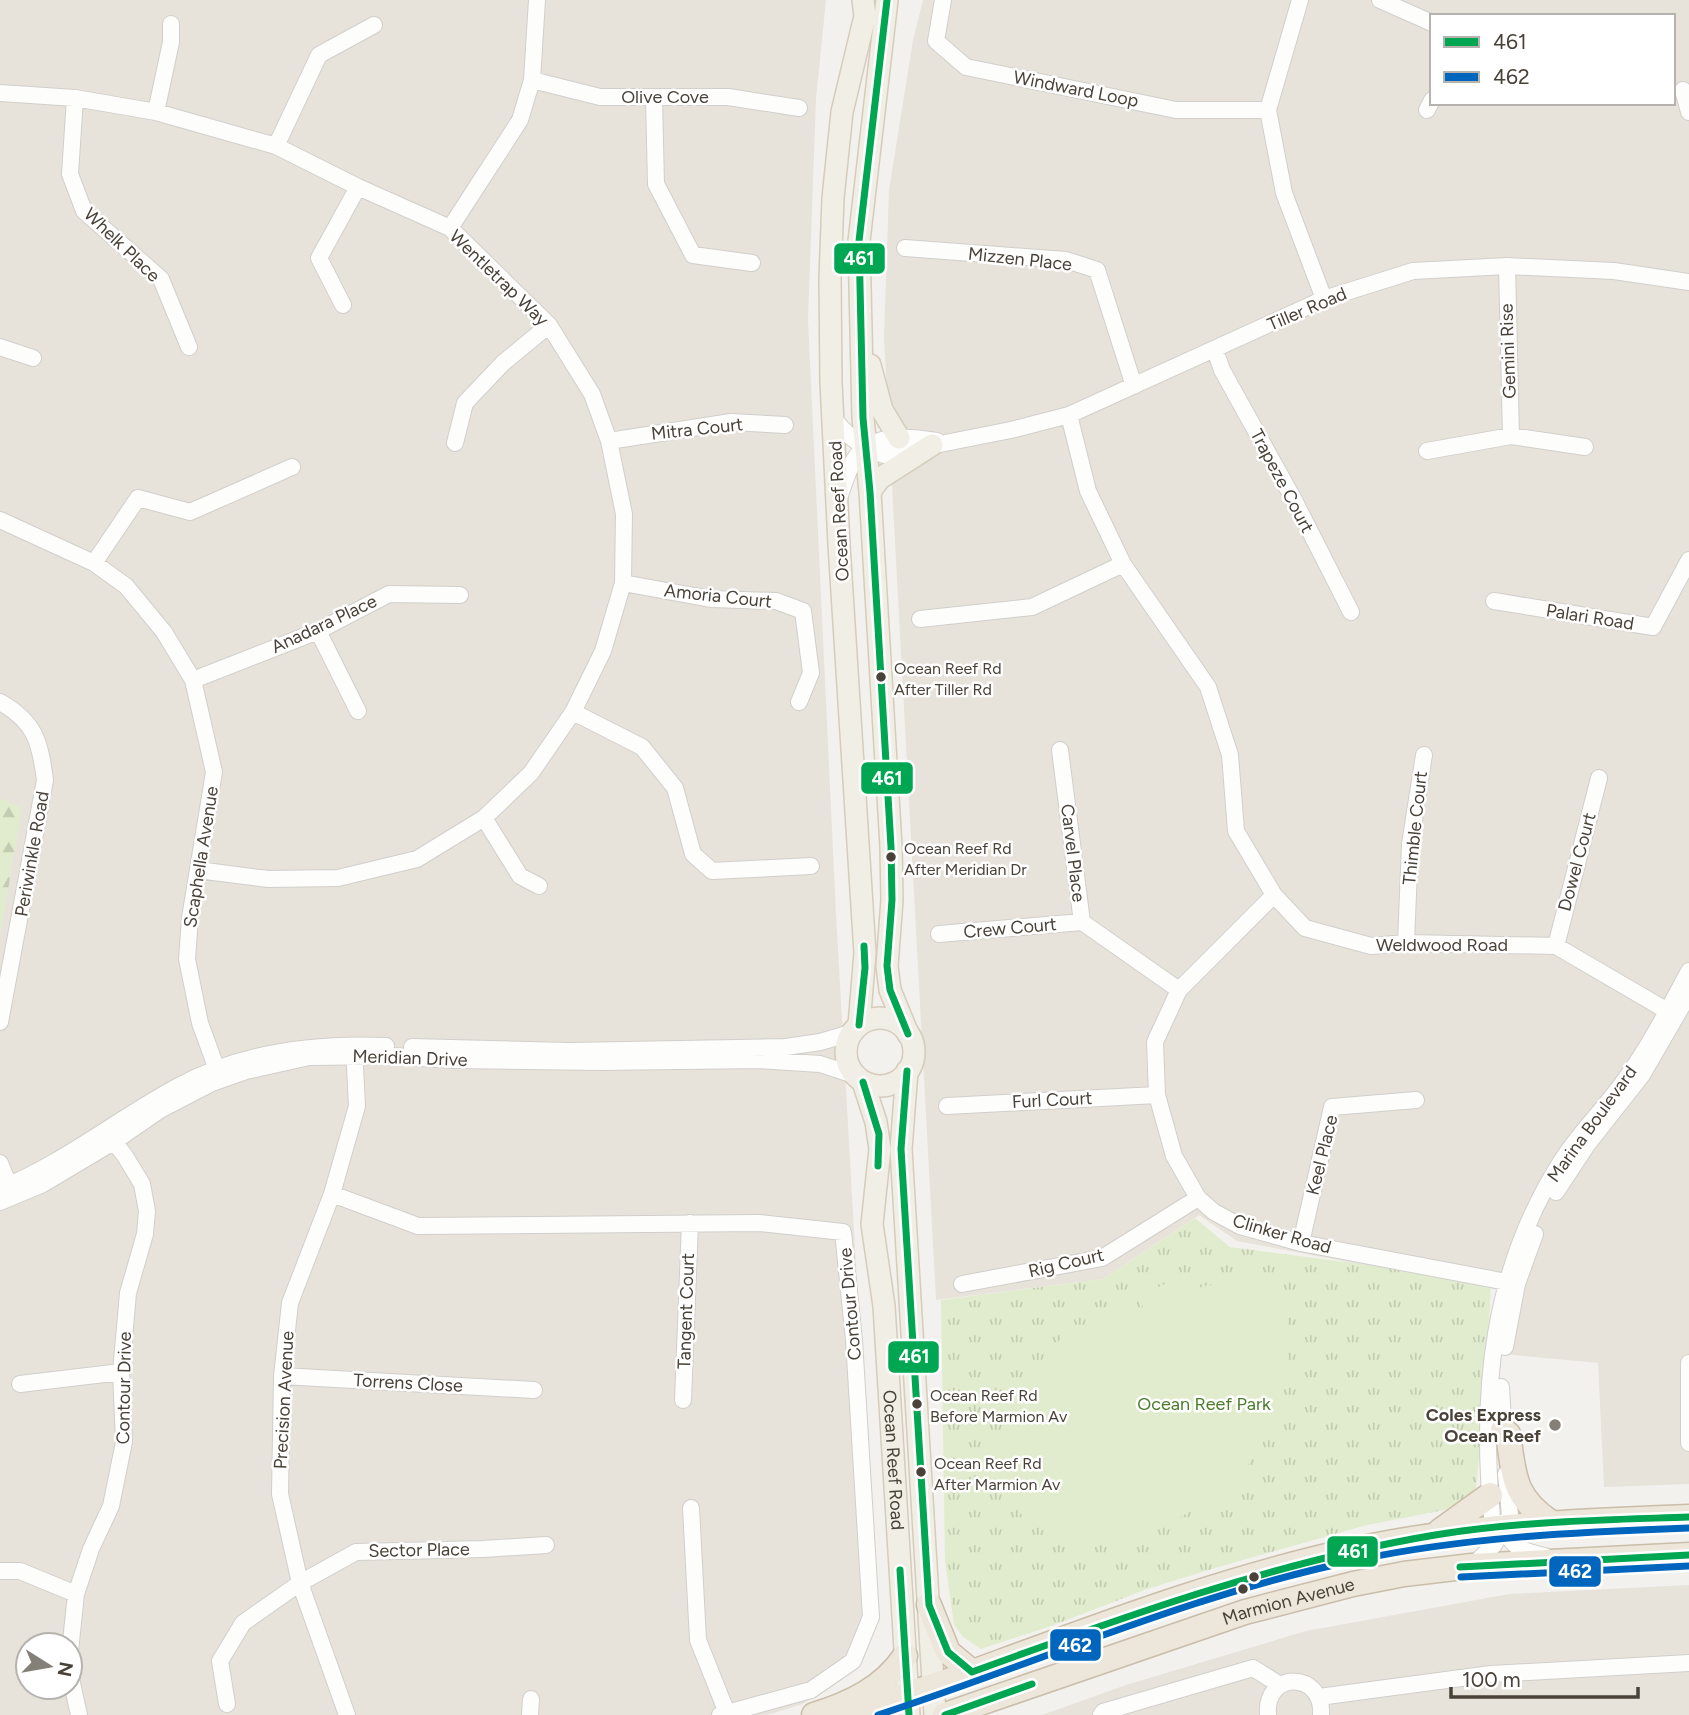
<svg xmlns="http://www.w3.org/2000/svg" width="1689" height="1715" viewBox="0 0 1689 1715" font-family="Figtree,sans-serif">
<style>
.residential{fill:#e7e3db;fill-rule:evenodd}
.forest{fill:url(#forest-firs)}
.park{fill:url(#park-tufts)}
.pitch{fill:#e1ecce}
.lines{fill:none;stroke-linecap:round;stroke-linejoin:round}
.minor-casing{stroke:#d1cfcb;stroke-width:18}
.major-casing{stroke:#d5ccbb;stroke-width:24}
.highway-casing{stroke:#cabda9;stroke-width:27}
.minor{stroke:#fdfdfc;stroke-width:16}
.major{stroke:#f1eee5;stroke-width:21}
.highway{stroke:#ece6db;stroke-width:24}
.bus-1-casing{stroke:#fff;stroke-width:12}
.bus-2-casing{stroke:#fff;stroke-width:12}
.bus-1{stroke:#00a651;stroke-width:7}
.bus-2{stroke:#0065bd;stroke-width:7}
.bus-dot{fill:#494238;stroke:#fff;stroke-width:2.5}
.poi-dot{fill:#847f77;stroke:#fff;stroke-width:2.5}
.labels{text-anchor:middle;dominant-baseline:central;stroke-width:5;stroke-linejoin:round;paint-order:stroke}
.bus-label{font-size:16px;fill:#494238;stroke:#fff;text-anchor:start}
.street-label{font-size:18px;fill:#494238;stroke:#fff}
.park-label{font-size:18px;fill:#4c7c2b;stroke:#fff}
.poi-label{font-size:18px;font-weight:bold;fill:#494238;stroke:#fff;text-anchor:end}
.line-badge{stroke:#fff;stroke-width:2.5}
.badge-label{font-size:19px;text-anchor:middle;font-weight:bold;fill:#fff}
</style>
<defs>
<pattern id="forest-firs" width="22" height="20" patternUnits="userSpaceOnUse" patternTransform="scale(1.75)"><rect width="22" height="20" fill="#e1ecce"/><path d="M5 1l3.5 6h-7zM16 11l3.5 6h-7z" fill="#c3ccb2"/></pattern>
<pattern id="park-tufts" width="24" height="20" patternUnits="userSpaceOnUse" patternTransform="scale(1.75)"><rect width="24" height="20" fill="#e1ecce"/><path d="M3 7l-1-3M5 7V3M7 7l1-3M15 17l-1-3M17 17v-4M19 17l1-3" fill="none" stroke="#c3ccb2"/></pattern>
</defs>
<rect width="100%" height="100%" fill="#f3f1ed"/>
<path class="residential" d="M0,0h826l-10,99 -8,221 28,594 40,703 -21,53 -52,34 -36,11h-767zM28,1645h42v42h-42z
M923,0h766v1484l-85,3 -6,-124 -105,-10 5,-63 -261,-49 -38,-26 -96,64 -167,21 -52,-962 5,-148 24,-150zM1432,16h241v87h-241z
M1689,1585v130h-647l84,-30 180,-54 203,-37z"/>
<path class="forest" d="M0,798l22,10 -22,128z"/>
<path class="park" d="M1195,1218l35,29 131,17 130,21 -8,134 -7,69 -15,15 -17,7 -81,16 -141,40 -75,23 -93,36 -73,24 -18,-12 -9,-12 -9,-65 -4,-260 162,-21z"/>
<path class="pitch" d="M1179,1277l7,13 -42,19 -6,-12z
M1249,1281l32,17 8,34 -3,38 -10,45 -34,60 -23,20 -42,24 -57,18 -39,8 -30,-9 -30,-22 -20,-34 -2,-32 13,-43 23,-37 29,-33 53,-20 27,-2 60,-27z"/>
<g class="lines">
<defs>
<path id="minor" d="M943,0l-7,41 30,26 210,43h92
M1300,0l-32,110 16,83 40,106
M1380,0l52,23
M532,80l68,17h128l71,11
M1683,90l6,22
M0,93l75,5 81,14 120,34 82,41 92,41 99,97 43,69 17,47 15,73 -1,69 -20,68 -30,61 -42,61 -47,45 -67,41 -79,19 -70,1 -70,-9
M75,98l-5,76 14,37 77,68 28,68
M654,98l2,86 37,71 59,8
M1427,110l5,-10
M156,112l15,-70v-18
M276,146l43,-91 55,-30
M450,228l70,-108 12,-40 5,-80
M905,248l161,12 31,10 37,116
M1507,266l4,170
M343,305l-24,-47 39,-71
M0,347l33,11
M1215,350l7,20 72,130 57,112
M1069,415l19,76 35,73 85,123 22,68 6,76 38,64 31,33 66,18 35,-3 150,3 120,70
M835,420c14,18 28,28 49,35l127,-25 58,-15 255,-116 89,-28 94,-5 107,5 75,11
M609,441l122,-19 54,3
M455,443l10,-40 38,-40 46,-38
M1427,451l84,-15 74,11
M839,498c5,-13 10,-34 20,-45 18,-20 54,-16 78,-12
M0,520l94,43 32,23 38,46 29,48 21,92 -24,146 -3,41 13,64 20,55
M94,563l44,-65 52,14 102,-45
M623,583l88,16 65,2 27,10 8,62 -12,29
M1494,601l159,26 36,-67
M920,619l112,-12 91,-43
M318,631l40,80
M193,680l125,-49 71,-37 71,1
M0,702c36,20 40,41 45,78l-45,242
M573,712l69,35 33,41 18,66 19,17 99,-5
M1060,750l22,172 97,68
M484,818l36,58 19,10
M1274,895l-95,95 -24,52 2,53 17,61 24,42 16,14 26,14 61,17 216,41
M939,934l143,-12
M1406,943l4,-99 14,-89
M1556,946l43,-168
M412,1047l157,4 217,-4 34,-5 31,-9
M947,1106l210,-11
M0,1163l12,30
M0,1189c63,-26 115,-68 175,-101 65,-36 138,-45 211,-42
M1556,1192l31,-47 55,-70 47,-81
M332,1194l86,32 341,-3 84,9 11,108 17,277 -18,44 -42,29 -91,25
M0,1202l43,-18 72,-43 45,-31 52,-27 34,-12 63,-14 82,-1 62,4 147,2 160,-2 60,4 34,11
M1301,1243l31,-136 84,-7
M962,1284l140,-26 96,-60
M1505,1347l12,-63 18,-50
M1689,1363v80
M282,1376l252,14
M20,1384l101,-12
M1501,1387l3,51
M683,1400l7,-177
M691,1508l7,132 29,73
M1545,1556c-40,-8 -28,-15 -53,-38 -12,-127 0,-249 70,-358 18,-28 43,-52 62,-79 25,-34 45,-73 65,-110
M1472,1566l22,-21 16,-30 -4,-41
M0,1571h20l56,23
M70,1651l6,-57 15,-45 20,-43 13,-64 -3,-70 7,-79 17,-59 2,-23 -5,-27 -17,-28 -17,-22
M70,1674l9,41
M1319,1697l172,-23 198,-11
M227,1704l-7,-43 23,-38 57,-40 56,-31 127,-3 63,-4
M347,1715l-47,-132 -20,-89 2,-118 8,-73 42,-109 25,-88 -3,-59
M530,1715l1,-16
M1101,1715l2,-3 150,-44 27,17
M1268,1715c-4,-45 56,-44 53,0"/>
<g id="major">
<path d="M887,0l-28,241 4,177 7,74 21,355 1,53 -5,66 3,24 18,44"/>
<path d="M870,365l12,45 17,28"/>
<path d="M870,492l9,-13 53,-34"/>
<circle cx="880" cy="1052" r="34"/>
<path d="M859,1025l6,-72 -26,-408 -8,-163 -1,-103 3,-81 9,-86 23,-96 -2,-16"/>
<path d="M907,1071l-6,78 34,566"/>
<path id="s1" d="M863,1082l13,40 4,27 -8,75 12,82 25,409"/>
</g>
<g id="highway">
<path d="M1503,1430l5,4c6,41 5,63 42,88"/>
<path d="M1440,1531l50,-36"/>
<path d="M929,1605l19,47 24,20"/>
<path d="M814,1715c36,-11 70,-27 91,-59"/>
<path d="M845,1715c40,-14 81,-26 120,-40 128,-47 255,-96 388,-125 111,-24 223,-29 336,-33"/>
<path id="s2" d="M945,1715l300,-103 108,-28 51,-10 68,-8 217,-11"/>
</g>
</defs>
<use href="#minor" class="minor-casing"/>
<use href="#major" class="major-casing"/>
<use href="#highway" class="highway-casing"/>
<use href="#minor" class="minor"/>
<use href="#major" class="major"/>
<use href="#highway" class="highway"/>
<defs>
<path id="bus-1" d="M887,0l-28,241 4,177 7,74 21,355 1,53 -5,66 3,24 18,44
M859,1025l6,-57 -1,-22
M907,1071l-6,78 28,456 19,47 24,20c151,-55 303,-110 463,-137 84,-14 169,-15 254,-18
M863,1082l16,52 -1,32
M1460,1567l229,-12
M900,1570l9,145
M945,1715l87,-31"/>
<path id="bus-2" d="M1461,1577l228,-11
M878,1715c159,-52 314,-121 479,-155 109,-23 221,-28 332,-32"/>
</defs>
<use href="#bus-1" class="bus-1-casing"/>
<use href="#bus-2" class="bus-2-casing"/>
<use href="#bus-1" class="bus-1"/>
<use href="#bus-2" class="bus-2"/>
</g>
<g class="bus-dot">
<circle cx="881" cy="677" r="6"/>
<circle cx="891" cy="857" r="6"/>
<circle cx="917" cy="1404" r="6"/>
<circle cx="921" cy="1472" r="6"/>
<circle cx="1254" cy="1577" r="6"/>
<circle cx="1243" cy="1589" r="6"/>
</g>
<circle class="poi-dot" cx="1555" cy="1425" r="7"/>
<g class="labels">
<g class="bus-label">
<text x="894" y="668">Ocean Reef Rd<tspan x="894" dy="21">After Tiller Rd</tspan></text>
<text x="904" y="848">Ocean Reef Rd<tspan x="904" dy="21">After Meridian Dr</tspan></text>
<text x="930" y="1395">Ocean Reef Rd<tspan x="930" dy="21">Before Marmion Av</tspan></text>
<text x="934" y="1463">Ocean Reef Rd<tspan x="934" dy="21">After Marmion Av</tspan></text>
</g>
<g class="street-label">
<text transform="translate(1076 89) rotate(11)">Windward Loop</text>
<text x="665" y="97">Olive Cove</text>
<text transform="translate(122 245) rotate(44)">Whelk Place</text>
<text transform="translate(1020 259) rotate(6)">Mizzen Place</text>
<text transform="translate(499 278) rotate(44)">Wentletrap Way</text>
<text transform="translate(1307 309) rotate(-23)">Tiller Road</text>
<text transform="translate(1508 351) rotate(-92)">Gemini Rise</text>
<text transform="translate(697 429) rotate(-6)">Mitra Court</text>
<text transform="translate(1282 481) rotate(62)">Trapeze Court</text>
<text transform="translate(839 511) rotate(-93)">Ocean Reef Road</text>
<text transform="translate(718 596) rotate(6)">Amoria Court</text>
<text transform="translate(1590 617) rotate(9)">Palari Road</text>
<text transform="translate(324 624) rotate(-25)">Anadara Place</text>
<text transform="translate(1415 828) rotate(-84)">Thimble Court</text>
<text transform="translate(1073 853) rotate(83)">Carvel Place</text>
<text transform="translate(32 854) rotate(-80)">Periwinkle Road</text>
<text transform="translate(201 857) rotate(-81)">Scaphella Avenue</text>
<text transform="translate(1577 862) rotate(-75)">Dowel Court</text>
<text transform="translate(1010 928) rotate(-5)">Crew Court</text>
<text x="1442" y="945">Weldwood Road</text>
<text transform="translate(410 1058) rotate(2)">Meridian Drive</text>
<text transform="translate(1052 1100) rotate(-3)">Furl Court</text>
<text transform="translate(1592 1124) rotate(-54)">Marina Boulevard</text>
<text transform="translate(1322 1155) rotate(-76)">Keel Place</text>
<text transform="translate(1282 1234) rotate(16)">Clinker Road</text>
<text transform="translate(1066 1263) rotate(-13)">Rig Court</text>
<text transform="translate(850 1304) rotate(-95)">Contour Drive</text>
<text transform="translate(686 1311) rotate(-88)">Tangent Court</text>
<text transform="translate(408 1383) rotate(3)">Torrens Close</text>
<text transform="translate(124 1388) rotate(-89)">Contour Drive</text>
<text transform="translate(284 1400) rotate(-87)">Precision Avenue</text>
<text stroke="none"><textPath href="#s1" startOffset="382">Ocean Reef Road</textPath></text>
<text transform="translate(419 1550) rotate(-1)">Sector Place</text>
<text stroke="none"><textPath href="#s2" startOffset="362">Marmion Avenue</textPath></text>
</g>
<g class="park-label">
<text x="1204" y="1404">Ocean Reef Park</text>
</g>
<g class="poi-label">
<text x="1541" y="1415">Coles Express<tspan x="1541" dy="21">Ocean Reef</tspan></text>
</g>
</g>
<g class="line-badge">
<rect x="833" y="242" width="53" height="33" rx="7" fill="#00a651"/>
<rect x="860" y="761" width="54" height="34" rx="7" fill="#00a651"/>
<rect x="887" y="1340" width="53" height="34" rx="7" fill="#00a651"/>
<rect x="1326" y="1535" width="53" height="33" rx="7" fill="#00a651"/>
<rect x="1548" y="1555" width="54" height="33" rx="7" fill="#0065bd"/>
<rect x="1049" y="1628" width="53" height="34" rx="7" fill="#0065bd"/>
</g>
<g class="badge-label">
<text x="859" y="265">461</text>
<text x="887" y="785">461</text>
<text x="914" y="1363">461</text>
<text x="1353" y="1558">461</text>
<text x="1575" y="1578">462</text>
<text x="1075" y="1652">462</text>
</g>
<rect x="1430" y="14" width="245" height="91" fill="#ffffff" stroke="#b6b3af" stroke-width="2"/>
<rect x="1444" y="37" width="35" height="10" fill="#00a651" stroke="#b6b3af" stroke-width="2"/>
<text x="1493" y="49" font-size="21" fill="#494238">461</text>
<rect x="1444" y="72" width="35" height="10" fill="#0065bd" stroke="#b6b3af" stroke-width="2"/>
<text x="1493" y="84" font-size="21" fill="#494238">462</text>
<g transform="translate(49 1666) rotate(101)"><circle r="33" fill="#ffffff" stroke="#b6b3af" stroke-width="2"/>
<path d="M0-5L12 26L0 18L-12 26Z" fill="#847f77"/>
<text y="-10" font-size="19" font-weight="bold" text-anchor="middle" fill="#494238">N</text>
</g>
<path d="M1451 1687v10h187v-10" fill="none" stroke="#494238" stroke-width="3.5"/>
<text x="1462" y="1687" font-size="21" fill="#494238" stroke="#ffffff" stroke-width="5" paint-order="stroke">100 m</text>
</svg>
